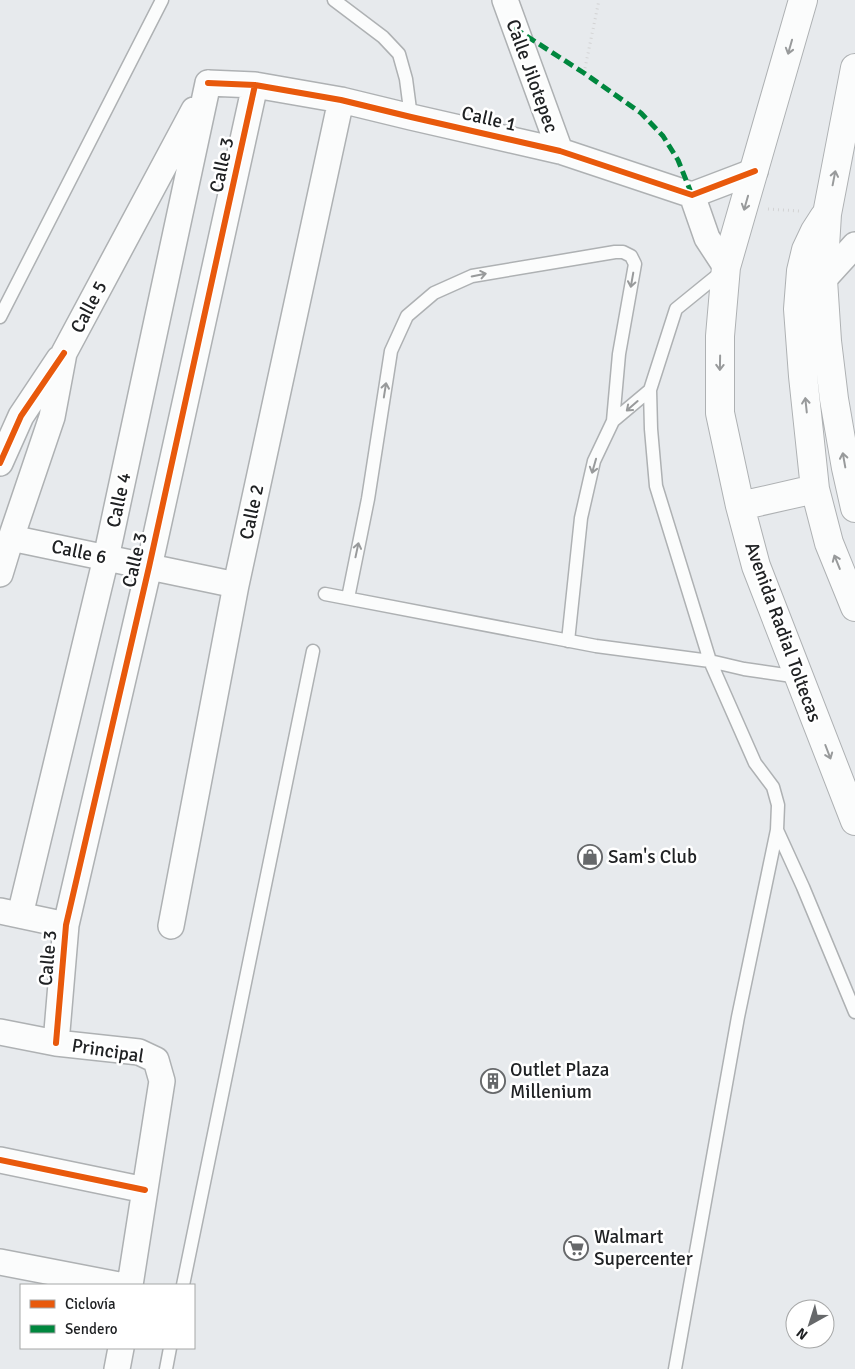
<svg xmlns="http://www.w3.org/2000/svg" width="855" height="1369" viewBox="0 0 855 1369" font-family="Signika,sans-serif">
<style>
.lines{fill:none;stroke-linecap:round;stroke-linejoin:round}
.service-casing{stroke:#aeb1b3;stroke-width:15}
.minor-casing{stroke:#aeb1b3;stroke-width:28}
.secondary-casing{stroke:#aeb1b3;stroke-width:30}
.path{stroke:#d3d3d4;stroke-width:3;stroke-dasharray:1 4;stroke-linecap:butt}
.service{stroke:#fbfcfc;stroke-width:12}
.minor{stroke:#fbfcfc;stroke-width:25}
.secondary{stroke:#fbfcfc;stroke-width:28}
.quiet{stroke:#00873e;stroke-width:5;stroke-dasharray:10 5;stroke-linecap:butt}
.cycleway-casing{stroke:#fff;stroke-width:9}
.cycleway{stroke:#e8590c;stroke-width:6}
.oneway{stroke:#989a9b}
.labels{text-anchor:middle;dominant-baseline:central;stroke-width:5;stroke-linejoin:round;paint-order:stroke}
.street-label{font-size:19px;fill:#202224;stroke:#fff}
.poi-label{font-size:19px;fill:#202224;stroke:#fff;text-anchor:start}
</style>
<rect width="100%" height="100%" fill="#e7eaed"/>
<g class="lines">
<defs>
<path id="service" d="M334,0l49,37 16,17 7,25 5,38
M0,317l162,-317
M613,421l37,-31
M325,594l271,52 114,15 34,8 55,8
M348,598l20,-99 23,-148 16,-35 27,-23 38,-17 143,-24h8l8,4 4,8 -16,90 -6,67 -19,40 -13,57 -13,123
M777,830l26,57 52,125
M183,1285l130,-634
M166,1369l4,-21
M675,1369l63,-352 39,-187 1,-25 -5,-18 -18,-24 -45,-102 -54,-175 -5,-57 -1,-39 26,-81 48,-39"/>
<path id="minor" d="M505,0l55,151
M208,83l47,2 86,15 70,17 149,34 132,44 63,-24
M692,195l15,43 19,29
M823,280l32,-35
M0,463l21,-47 38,-57
M11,538l225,47
M0,574l11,-36 41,-121 12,-64 130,-243
M0,911l66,14
M20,915l86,-357 102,-475
M171,926l65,-341 105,-485
M0,1032l56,11 83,9 17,8 6,21 -32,204
M56,1043l10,-118 83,-358 106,-482
M0,1160l145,30
M0,1262l119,23
M117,1369l4,-21"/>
<path id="secondary" d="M803,0l-77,267 -6,69v77l20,93 16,60 99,255
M855,68l-28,146 -4,66 4,61 7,58 12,69 9,40
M824,217l-9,14 -9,19 -5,21 -3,38 5,67 12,113 14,54 26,64
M740,506l75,-17"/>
</defs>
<use href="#service" class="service-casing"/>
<use href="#minor" class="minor-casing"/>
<use href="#secondary" class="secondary-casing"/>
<path class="path" d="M584,73l15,-73
M768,209l31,2"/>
<use href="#service" class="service"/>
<use href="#minor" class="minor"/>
<use href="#secondary" class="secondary"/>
<path class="quiet" d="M514,28l70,45 57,40 22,23 15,24 14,35"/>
<defs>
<path id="cycleway" d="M208,83l47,2 86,15 70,17 149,34 132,44 63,-24
M0,463l21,-47 43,-63
M56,1043l10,-118 83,-358 106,-482
M0,1160l145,30"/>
</defs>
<use href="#cycleway" class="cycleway-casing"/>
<use href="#cycleway" class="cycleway"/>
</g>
<defs><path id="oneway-shaft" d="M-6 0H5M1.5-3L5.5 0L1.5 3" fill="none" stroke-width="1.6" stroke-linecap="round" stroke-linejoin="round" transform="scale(1.25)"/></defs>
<g class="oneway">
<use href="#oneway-shaft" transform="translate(790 47) rotate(106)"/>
<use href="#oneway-shaft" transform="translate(834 178) rotate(-79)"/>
<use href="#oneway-shaft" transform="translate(746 203) rotate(106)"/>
<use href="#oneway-shaft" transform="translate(479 275) rotate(-11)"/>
<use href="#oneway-shaft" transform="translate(632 280) rotate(100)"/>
<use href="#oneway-shaft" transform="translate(720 363) rotate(91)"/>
<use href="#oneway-shaft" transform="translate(385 390) rotate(-81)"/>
<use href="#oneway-shaft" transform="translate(806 405) rotate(-96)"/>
<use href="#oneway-shaft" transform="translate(632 406) rotate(139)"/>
<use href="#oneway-shaft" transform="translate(844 460) rotate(-100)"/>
<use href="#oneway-shaft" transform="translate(594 466) rotate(106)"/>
<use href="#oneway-shaft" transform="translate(357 550) rotate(-78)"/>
<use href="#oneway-shaft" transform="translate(837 562) rotate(-112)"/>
<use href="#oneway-shaft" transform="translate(828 752) rotate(69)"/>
</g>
<defs>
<symbol id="shop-ring" viewBox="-11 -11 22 22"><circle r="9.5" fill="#fff" stroke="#66686a" stroke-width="1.5"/><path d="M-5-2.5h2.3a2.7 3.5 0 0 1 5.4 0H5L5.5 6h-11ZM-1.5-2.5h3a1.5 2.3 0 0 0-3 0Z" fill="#66686a"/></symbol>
<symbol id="building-ring" viewBox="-11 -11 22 22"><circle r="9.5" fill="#fff" stroke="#66686a" stroke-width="1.5"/><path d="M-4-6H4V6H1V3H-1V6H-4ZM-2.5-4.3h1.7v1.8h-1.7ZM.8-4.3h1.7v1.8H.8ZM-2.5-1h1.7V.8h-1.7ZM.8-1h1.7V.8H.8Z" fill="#66686a"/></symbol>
<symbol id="supermarket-ring" viewBox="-11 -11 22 22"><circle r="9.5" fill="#fff" stroke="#66686a" stroke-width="1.5"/><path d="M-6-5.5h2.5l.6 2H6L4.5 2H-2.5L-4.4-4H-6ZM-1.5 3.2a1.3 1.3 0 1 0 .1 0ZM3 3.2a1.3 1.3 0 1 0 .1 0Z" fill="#66686a"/></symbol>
</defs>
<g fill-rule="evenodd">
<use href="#shop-ring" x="576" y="843" width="28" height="28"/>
<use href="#building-ring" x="479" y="1067" width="28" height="28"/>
<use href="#supermarket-ring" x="562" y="1234" width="28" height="28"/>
</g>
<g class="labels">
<g class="street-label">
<text transform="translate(532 76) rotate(70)">Calle Jilotepec</text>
<text transform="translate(489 119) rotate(13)">Calle 1</text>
<text transform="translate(222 165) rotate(-78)">Calle 3</text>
<text transform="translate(89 307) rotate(-62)">Calle 5</text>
<text transform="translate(119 500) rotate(-78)">Calle 4</text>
<text transform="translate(252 512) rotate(-78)">Calle 2</text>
<text transform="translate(79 552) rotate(12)">Calle 6</text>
<text transform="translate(135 560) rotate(-77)">Calle 3</text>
<text transform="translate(783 632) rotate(70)">Avenida Radial Toltecas</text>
<text transform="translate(48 958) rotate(-85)">Calle 3</text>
<text transform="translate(108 1051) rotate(9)">Principal</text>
</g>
<g class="poi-label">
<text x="608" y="857">Sam's Club</text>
<text x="510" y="1070">Outlet Plaza<tspan x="510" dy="22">Millenium</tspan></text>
<text x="594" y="1237">Walmart<tspan x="594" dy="22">Supercenter</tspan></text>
</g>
</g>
<rect x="20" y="1284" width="175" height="65" fill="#ffffff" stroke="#a6a7a7"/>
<rect x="30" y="1300" width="25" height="8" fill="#e8590c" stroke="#a6a7a7"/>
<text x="65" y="1309" font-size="15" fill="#202224">Ciclovía</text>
<rect x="30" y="1325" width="25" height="8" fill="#00873e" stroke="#a6a7a7"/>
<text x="65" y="1334" font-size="15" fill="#202224">Sendero</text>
<g transform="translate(810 1324) rotate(219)"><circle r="24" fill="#ffffff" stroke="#a6a7a7"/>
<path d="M0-4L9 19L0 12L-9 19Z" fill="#66686a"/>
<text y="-8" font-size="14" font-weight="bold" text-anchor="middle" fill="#202224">N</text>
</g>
</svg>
